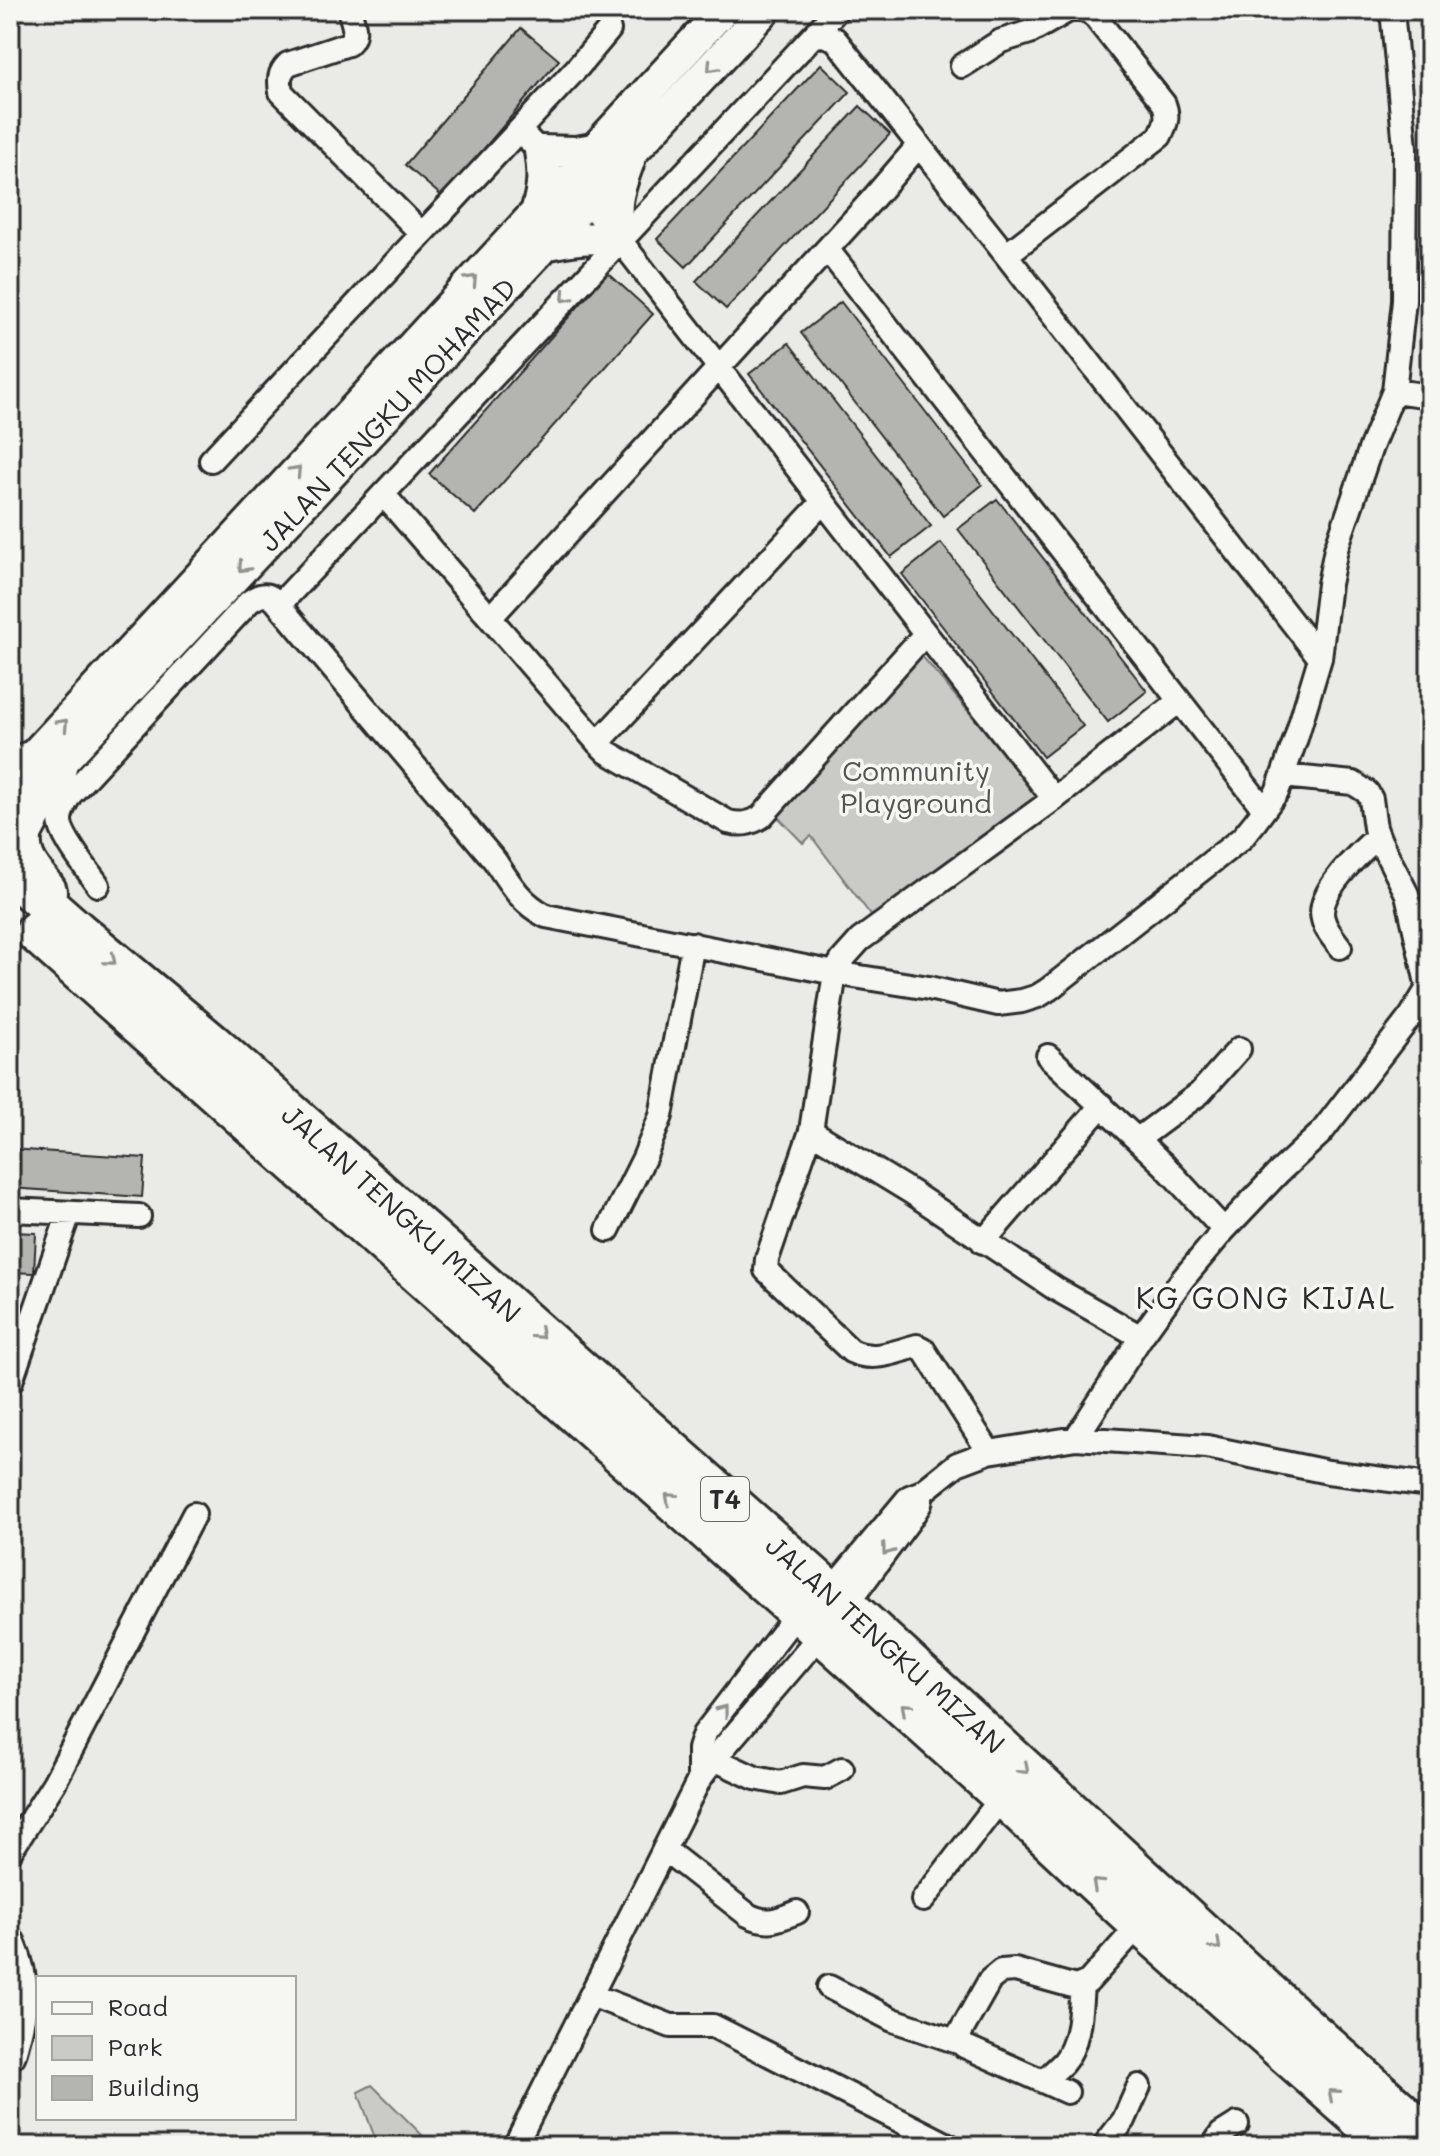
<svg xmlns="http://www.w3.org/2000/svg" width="1440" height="2156" viewBox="0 0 1440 2156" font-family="Mali,sans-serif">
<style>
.green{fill:#cacac7;stroke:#7a7a79;stroke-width:2}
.building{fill:#b4b4b1;stroke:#2b2b2b;stroke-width:2}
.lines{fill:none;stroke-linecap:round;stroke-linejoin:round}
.street-casing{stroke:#2b2b2b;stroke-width:28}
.secondary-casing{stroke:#2b2b2b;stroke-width:36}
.highway-casing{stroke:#2b2b2b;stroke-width:46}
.street{stroke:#f6f6f2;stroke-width:22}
.secondary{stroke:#f6f6f2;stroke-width:30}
.highway{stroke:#f6f6f2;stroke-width:40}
.oneway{stroke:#90908e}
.labels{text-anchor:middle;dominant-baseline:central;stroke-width:7;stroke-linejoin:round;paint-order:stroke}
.shield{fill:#f6f6f2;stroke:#686867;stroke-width:2}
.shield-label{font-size:26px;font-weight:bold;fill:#2b2b2b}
.street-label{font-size:28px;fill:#2b2b2b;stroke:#f6f6f2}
.park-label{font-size:28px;fill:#535352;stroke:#f6f6f2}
.neighbourhood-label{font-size:30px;letter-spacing:2px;fill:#2b2b2b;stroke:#f6f6f2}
</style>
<rect width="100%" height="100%" fill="#eaeae6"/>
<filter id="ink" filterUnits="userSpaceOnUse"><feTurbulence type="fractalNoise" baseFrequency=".0125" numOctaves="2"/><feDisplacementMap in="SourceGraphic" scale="16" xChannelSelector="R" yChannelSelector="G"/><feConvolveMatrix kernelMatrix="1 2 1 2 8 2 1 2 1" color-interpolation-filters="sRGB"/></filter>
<g filter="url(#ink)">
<path class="green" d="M922,656l122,146 -168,120 -65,-86 -8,7 -29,-30 138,-154z
M372,2085l61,61h-55l-20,-54z"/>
<path class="building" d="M521,28l38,32 -116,137 -38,-32z
M821,64l29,28 -164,175 -29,-28z
M860,106l30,28 -164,175 -30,-28z
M608,273l45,41 -178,200 -46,-40z
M841,302l141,183 -39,31 -142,-183z
M789,343l142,183 -40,31 -142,-183z
M997,499l150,192 -39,31 -150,-193z
M941,543l142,183 -40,31 -141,-183z
M10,1149l135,9 -3,39 -132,-9z
M10,1232l26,1 -2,40 -24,-1z"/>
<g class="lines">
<defs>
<path id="street" d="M349,10c4,13 10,24 -1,34l-60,20c-9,9 -9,15 -7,28l141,142
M1392,10l13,137 -1,154 -10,90 36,5
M813,36l24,-26
M962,66l39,-25 29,-9 39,-22h6
M519,130l31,31
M577,189l43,51 434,559
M827,249l437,560
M1006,255l154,-119c6,-12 9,-19 4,-32l-68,-86 -8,-7 -8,-1
M211,460l367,-393 31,-37
M383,494l215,249 9,9 121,70c13,3 22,2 33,-5l164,-183
M490,618l380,-416 49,-57
M1320,658l9,-74 7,-35 35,-102 23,-56
M598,743l225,-241
M1283,776l70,7 14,9 4,7 4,29 5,13 27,53 21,94
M98,885c-10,-15 -39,-50 -38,-66 1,-9 6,-17 10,-24l179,-193c12,-9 20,-10 30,3l216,256c15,23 26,42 51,55l289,57 94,15 69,16 24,-3 16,-5 11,-7 193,-151 13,-16 22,-30 19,-54 24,-80 -314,-403 -171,-216 -12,-4 -10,1 -534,569
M1340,947c-6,-8 -15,-18 -17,-28 -8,-27 38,-67 55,-83
M1048,1056l116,109 60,65
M811,1131l100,61 145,97 85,48
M1138,1139l62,-46 39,-44
M10,1210l129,6
M608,1230l36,-72 17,-42 32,-172
M983,1242l119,-137
M10,1384l59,-171
M1076,1438l65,-101 41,-57 42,-50 54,-57 43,-40 90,-117 17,-28h2
M989,1452l-66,-103 -6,-3c-23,6 -43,16 -66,5l-85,-81 1,-11 44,-128 24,-158 7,-13 18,-20 194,-141 124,-97
M830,1592l79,-95 13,-5 35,-28 32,-12 87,-14 131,9 121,25 102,13
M846,1606l65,-88 9,-14 2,-11
M703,1752l11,7 41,19 26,5 22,-7 22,2 17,-9
M699,1780v-31l5,-15 94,-122
M664,1849l84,66c20,10 29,5 49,-3
M10,1852l44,-69 140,-269
M923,1900l80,-104
M829,1987l64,33 68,23
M591,1995l80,31h42l237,120
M1044,2081c6,-6 13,-12 19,-18 17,-20 17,-53 19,-78
M1067,2092l-103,-46 -5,-8 1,-5 30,-53 11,-9 14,-1 61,17 12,-5 52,-58
M515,2146l184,-366 15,-21 108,-126
M1104,2146l20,-26 15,-34
M1213,2146l8,-12 16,-10"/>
<path id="secondary" d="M537,209c6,-20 7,-36 3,-58l36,1 17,-3
M545,245c26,-6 48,-9 75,-5 -7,-34 -3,-47 9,-79
M13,778l710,-768
M42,783l723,-773
M10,1944c18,42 12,67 0,110"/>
<path id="highway" d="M10,774l17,-11
M10,872l68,60 134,112 634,562 445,408 139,124
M46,891c-15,-20 -30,-34 -24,-60l34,-64
M36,932l786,701 181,163 137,128 251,222"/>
</defs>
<use href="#street" class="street-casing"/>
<use href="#secondary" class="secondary-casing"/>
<use href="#highway" class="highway-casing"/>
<use href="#street" class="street"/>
<use href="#secondary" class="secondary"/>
<use href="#highway" class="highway"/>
</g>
<defs><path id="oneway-chevron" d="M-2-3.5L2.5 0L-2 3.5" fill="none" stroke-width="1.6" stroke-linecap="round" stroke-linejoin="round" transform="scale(2)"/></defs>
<g class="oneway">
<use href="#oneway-chevron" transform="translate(712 67) rotate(133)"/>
<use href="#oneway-chevron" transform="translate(472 280) rotate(-47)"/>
<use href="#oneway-chevron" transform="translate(566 297) rotate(133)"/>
<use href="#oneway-chevron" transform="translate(296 471) rotate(-47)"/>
<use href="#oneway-chevron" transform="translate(243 567) rotate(133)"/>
<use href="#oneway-chevron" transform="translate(63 724) rotate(-47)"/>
<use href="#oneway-chevron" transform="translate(111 960) rotate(40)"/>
<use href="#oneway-chevron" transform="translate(539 1334) rotate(42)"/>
<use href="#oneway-chevron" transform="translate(670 1498) rotate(-138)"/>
<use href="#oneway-chevron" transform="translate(887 1550) rotate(126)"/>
<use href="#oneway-chevron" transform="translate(906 1708) rotate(-138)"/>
<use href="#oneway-chevron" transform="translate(723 1710) rotate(-52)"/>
<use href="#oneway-chevron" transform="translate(1024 1769) rotate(42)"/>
<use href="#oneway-chevron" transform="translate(1097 1884) rotate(-137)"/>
<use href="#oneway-chevron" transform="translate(1216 1945) rotate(43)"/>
<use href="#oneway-chevron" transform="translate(1333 2094) rotate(-139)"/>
</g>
</g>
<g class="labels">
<rect class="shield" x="701" y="1477" width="48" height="44" rx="6"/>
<g class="shield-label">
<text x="725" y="1499">T4</text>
</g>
<g class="street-label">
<text transform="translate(387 414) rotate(-47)">JALAN TENGKU MOHAMAD</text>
<text transform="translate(402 1213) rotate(42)">JALAN TENGKU MIZAN</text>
<text transform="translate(886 1644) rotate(42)">JALAN TENGKU MIZAN</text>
</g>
<g class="park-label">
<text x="916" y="770">Community<tspan x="916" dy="32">Playground</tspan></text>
</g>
<g class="neighbourhood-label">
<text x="1266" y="1297">KG GONG KIJAL</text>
</g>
</g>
<rect width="1440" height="2156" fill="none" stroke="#f6f6f2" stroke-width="40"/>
<rect x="20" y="20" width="1400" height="2116" fill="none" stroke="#2b2b2b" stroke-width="3" filter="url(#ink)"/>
<rect x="36" y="1976" width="260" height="144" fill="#f6f6f2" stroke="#a5a5a2" stroke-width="2"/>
<rect x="52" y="2002" width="40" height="12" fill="#f6f6f2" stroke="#a5a5a2" stroke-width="2"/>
<text x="108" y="2016" font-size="24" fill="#2b2b2b">Road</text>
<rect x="52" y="2036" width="40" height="24" fill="#cacac7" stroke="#a5a5a2" stroke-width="2"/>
<text x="108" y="2056" font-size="24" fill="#2b2b2b">Park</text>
<rect x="52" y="2076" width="40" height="24" fill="#b4b4b1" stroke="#a5a5a2" stroke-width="2"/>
<text x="108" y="2096" font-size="24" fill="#2b2b2b">Building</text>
</svg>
